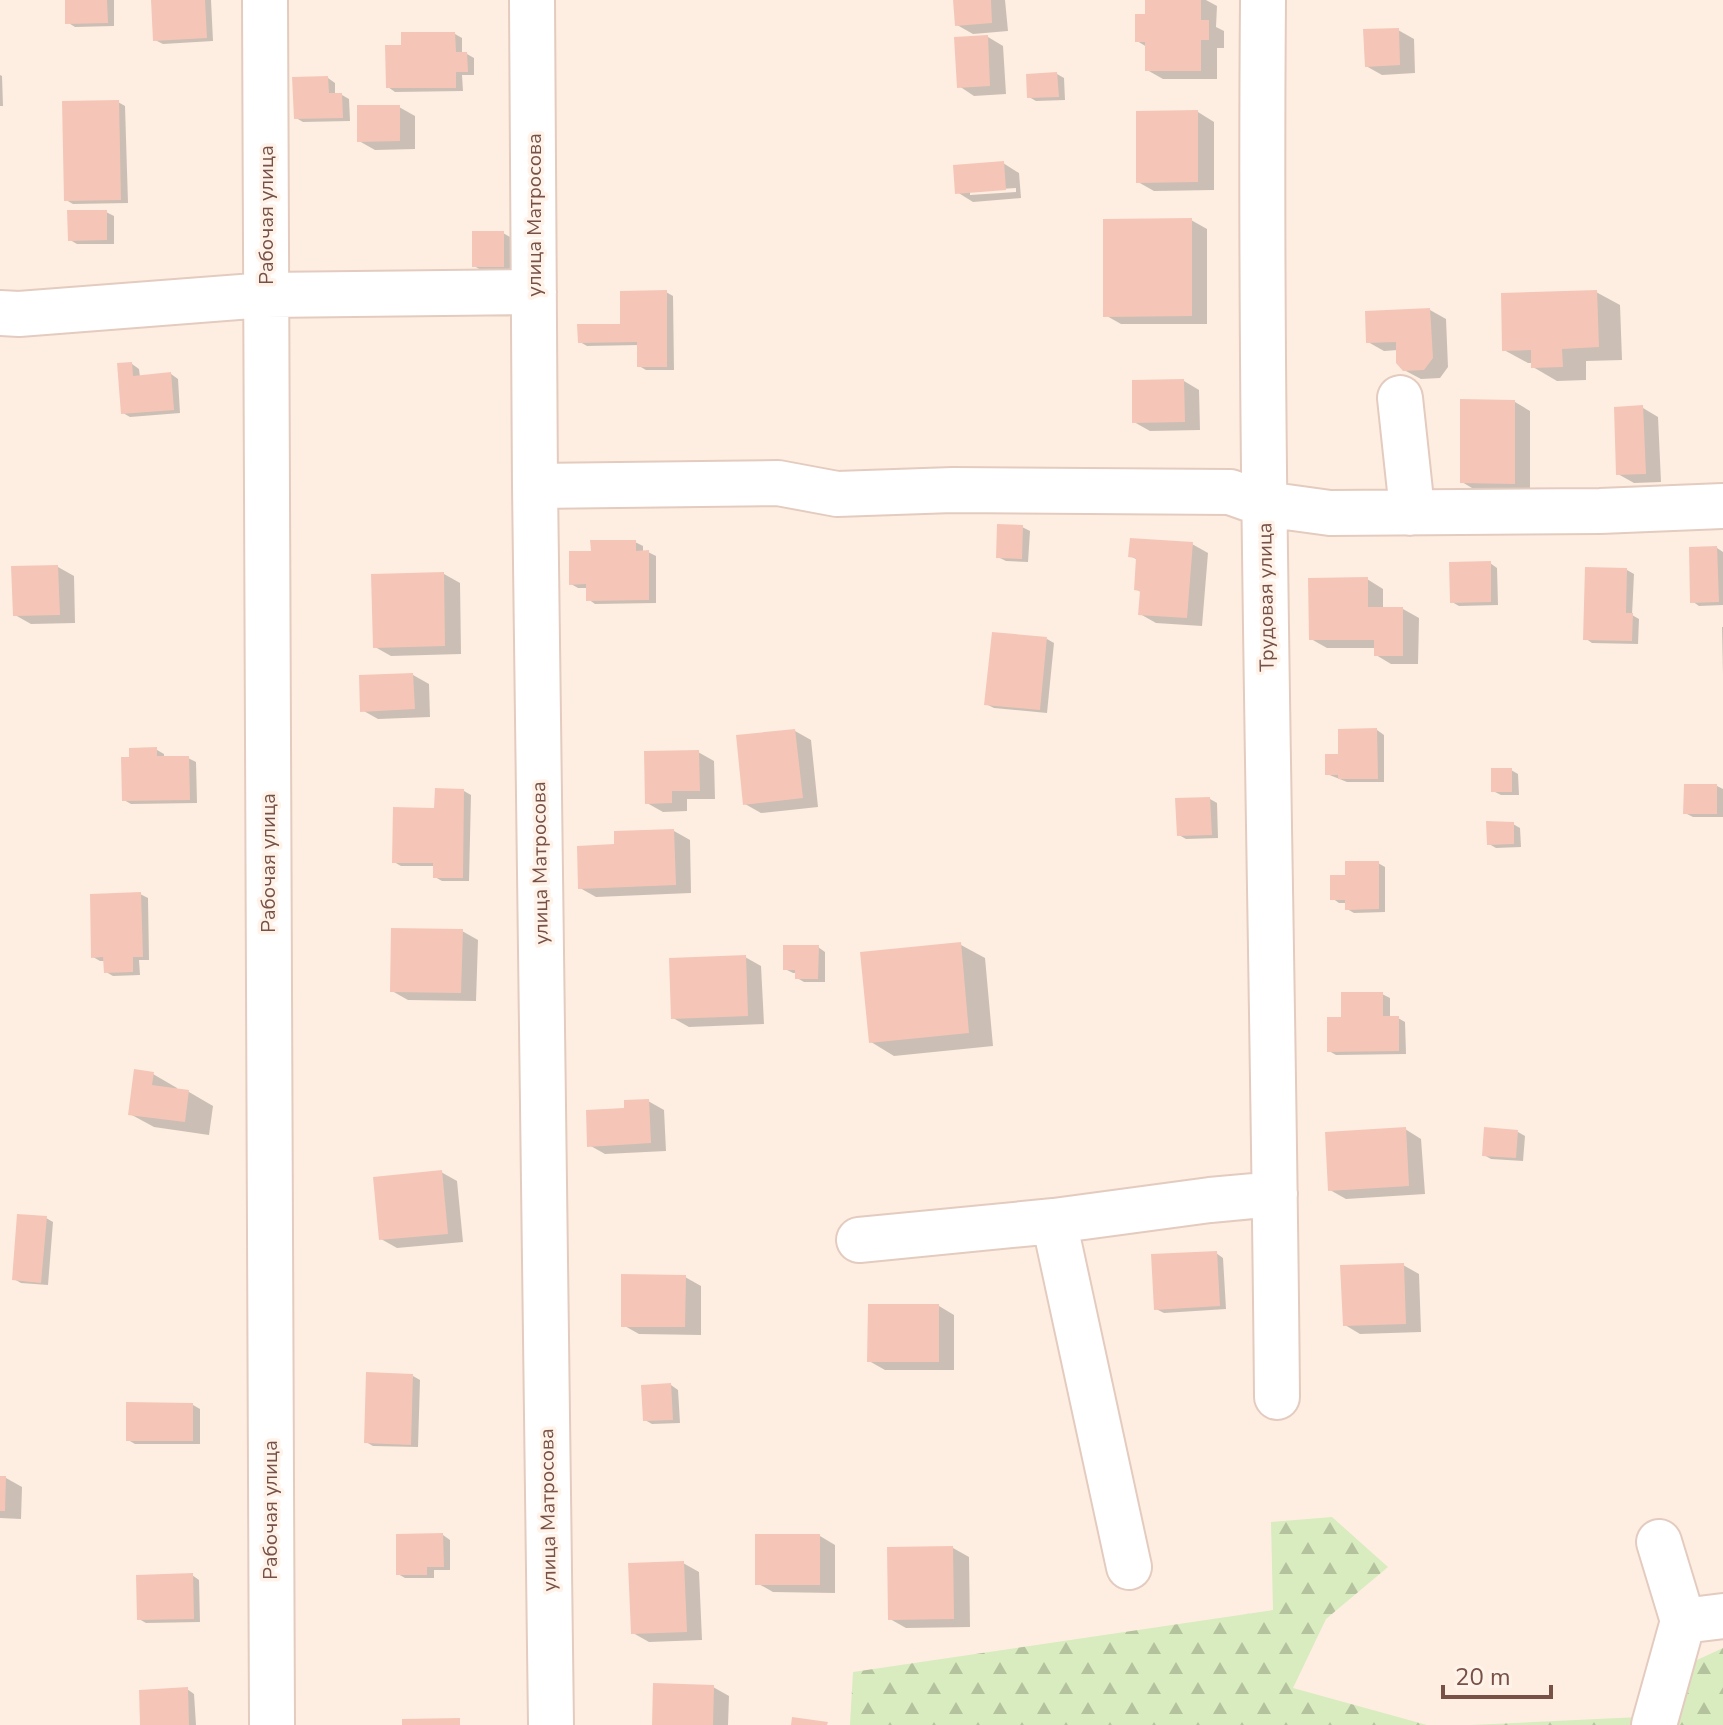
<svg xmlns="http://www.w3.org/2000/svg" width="1723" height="1725" viewBox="0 0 1723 1725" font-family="'Nunito Sans',sans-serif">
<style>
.forest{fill:url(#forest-firs)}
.shadow{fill:#0003;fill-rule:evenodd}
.building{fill:#f5c6b7}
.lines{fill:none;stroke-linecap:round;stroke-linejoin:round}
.minor-casing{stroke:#e4cbbf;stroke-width:48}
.minor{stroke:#fff;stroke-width:44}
.labels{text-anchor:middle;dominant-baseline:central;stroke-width:7;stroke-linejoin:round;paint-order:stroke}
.street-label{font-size:20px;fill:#775046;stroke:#fff3e9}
</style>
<defs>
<pattern id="forest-firs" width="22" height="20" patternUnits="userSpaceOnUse" patternTransform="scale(2)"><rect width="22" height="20" fill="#d8ecbf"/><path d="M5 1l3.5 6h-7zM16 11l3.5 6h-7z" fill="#b4c29d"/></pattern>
</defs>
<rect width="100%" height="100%" fill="#feeee1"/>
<path class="forest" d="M1332,1517l56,50 -62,52 -33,69 134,37h-577l3,-53 420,-62 -2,-88z
M1723,1648v77h-252l168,-8 58,-57z"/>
<path class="shadow" d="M67,0h47v26l-39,1 -8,-5z
M153,0h58l2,41 -50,3 -8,-4z
M955,0h50l3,31 -35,3 -16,-9z
M1147,0h59l11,6 -1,21 8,4v17h-7v31h-54l-16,-9v-23l-10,-6 10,-25z
M1398,30l16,9 1,34 -33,2 -16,-9z
M455,34l7,4v16h5l7,4v17h-12l1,16 -68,1 -7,-5 15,-40z
M988,37l15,9 3,48 -32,2 -15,-10z
M1057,74l7,4 1,22 -29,1 -7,-4z
M0,75l2,1 1,30h-3z
M328,78l7,5v12h7l7,4 1,22 -47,1 -7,-4z
M118,102l7,4 3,97 -55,1 -7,-4z
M399,107l16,9v33l-40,1 -16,-9z
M1198,112l16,10v68l-60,1 -16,-9z
M1003,163l16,10 2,25 -48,4 -16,-10zM1016,188v4l-46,3v-4z
M106,212l8,4v28h-37l-7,-4z
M1191,220l16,9v95h-86l-16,-9z
M503,233l7,4v33h-29l-7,-4z
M666,292l7,4 1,74h-28l-7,-4v-21l-52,1 -7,-4 42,-16z
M1596,292l24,13 2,55 -36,1v19l-29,1 -24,-14v-4h-5l-24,-13z
M1430,310l16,9 2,48 -8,11 -19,1 -17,-9 -6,-20 -14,1 -16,-9z
M132,364l7,5 1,8 31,-3 7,5 2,34 -50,4 -7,-4z
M1184,381l15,9 1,40 -50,1 -16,-9z
M1515,402l15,9v81l-53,-1 -15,-9z
M1643,408l15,9 3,65 -27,1 -16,-9z
M1022,527l8,4 -2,31 -22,-1 -8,-4z
M635,542l8,4v6h5l8,4v47l-61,1 -7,-5v-11h-10l-7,-4 22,-31z
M1192,544l16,9 -6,73 -46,-3 -16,-9 2,-21 -6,-4 2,-29 -8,-4z
M1717,548l6,4v53l-24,1 -7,-5z
M1490,563l7,5 1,37 -39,1 -7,-4z
M58,567l16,9 1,47 -44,1 -16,-9z
M1627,570l7,4 -2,41 7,4 -1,25 -46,-1 -7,-5z
M444,574l16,9 1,71 -70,2 -16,-9z
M1367,579l16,10v20h20l16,9 -1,46h-27l-15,-9v-7h-49l-16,-9z
M1722,627h1v48z
M1047,639l7,4 -7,70 -53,-5 -8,-4z
M413,675l16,9 1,33 -52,2 -16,-9z
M1377,730l7,5v47h-37l-20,-8 13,-18z
M795,731l16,9 7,67 -57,6 -16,-9z
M157,750l7,4v4h24l8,4 1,41 -66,1 -7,-4z
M698,752l16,9 1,38h-28v12l-24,1 -16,-9z
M1511,770l7,4 1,21h-18l-8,-4z
M1717,786l6,3v28h-30l-8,-4z
M464,791l7,4 -2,86h-27l-7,-4v-11h-34l-7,-4 42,-52z
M1210,799l7,4 1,35 -32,1 -7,-4z
M1513,824l7,4 1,19 -25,1 -7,-4z
M674,831l16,9 1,53 -95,4 -16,-9 36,-42z
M1378,863l7,4v45l-31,1 -7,-4v-6h-8l-7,-5 15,-21z
M140,894l8,4 1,62h-10l1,15 -27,1 -7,-4 -1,-11h-5l-7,-4z
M462,931l16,9 -2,61 -68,-1 -16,-9z
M961,945l24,13 8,88 -99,10 -23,-14z
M818,947l7,5v30h-21l-7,-4v-5h-4l-8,-4z
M745,957l16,9 3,58 -75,3 -16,-9z
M1382,994l8,4v20h8l7,4 1,32 -70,1 -7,-4 15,-32z
M153,1074l24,14v2l12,2 24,14 -4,29 -55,-8 -24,-13z
M648,1101l16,9 2,41 -61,3 -16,-9 37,-35z
M1405,1129l16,10 4,55 -79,5 -16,-9z
M1518,1132l7,4 -2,25 -32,-2 -7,-4z
M441,1172l16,9 6,61 -66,6 -16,-9z
M46,1218l7,4 -5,63 -27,-2 -7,-4z
M1216,1253l7,5 3,51 -62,4 -8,-4z
M1403,1265l16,9 2,58 -61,2 -15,-9z
M685,1277l16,9v49l-62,-1 -16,-9z
M939,1306l15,9v55h-69l-16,-9z
M413,1376l7,4 -2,67 -45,-1 -7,-4z
M671,1385l7,5 2,33 -28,1 -7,-4z
M193,1405l7,4v35h-65l-7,-4z
M0,1478h6l16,9 -1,32 -21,-1z
M443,1535l7,5v30h-16v8h-29l-7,-4z
M820,1536l15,9v48l-62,-1 -16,-9z
M953,1548l16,9 1,70 -64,1 -16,-9z
M683,1563l16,9 3,68 -53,2 -16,-9z
M192,1575l7,5 1,42 -54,1 -7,-4z
M713,1687l16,9 -1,29h-74z
M187,1689l7,5 2,31h-54z"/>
<path class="building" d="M65,0h42l1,23 -43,1z
M151,0h54l2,38 -54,3z
M953,0h38l1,23 -37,3z
M1145,0h56v20h8v20h-8v31h-56v-29h-10v-28h10z
M1399,28l1,37 -35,2 -2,-38z
M401,32h54l1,20h11l1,20h-12v16h-70l-1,-43h16z
M988,35l2,51 -33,2 -3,-51z
M1057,72l2,25 -32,1 -1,-24z
M328,76l1,17h13l1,25 -49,1 -2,-42z
M119,100l2,100 -57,1 -2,-100z
M357,105h43v36l-43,1z
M1198,110v72l-62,1v-72z
M1004,161l2,29 -51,4 -2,-29z
M67,210h40v30l-39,1z
M1192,218v98l-89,1v-98z
M472,231h32v36h-32z
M667,290v77h-30v-25l-59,1 -1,-19h43v-33z
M1597,290l2,57 -37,2 1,18 -32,1v-18l-29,1 -1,-58z
M1430,308l3,50 -9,12 -21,1 -7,-8v-21l-30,1 -1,-32z
M132,362l1,14 38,-4 3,38 -53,4 -4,-51z
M1184,379l1,43 -53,1v-43z
M1460,399l55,1v84l-55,-1z
M1643,405l3,69 -30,1 -2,-68z
M997,524l26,1 -1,34 -26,-1z
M1130,538l63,4 -6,76 -49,-3 2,-24 -6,-1 2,-32 -8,-1z
M590,540h46v11l13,-1v50l-63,1v-17l-17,1v-34h22z
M1717,546l2,56 -29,1 -1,-56z
M1491,561v41l-41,1 -1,-41z
M58,565l2,50 -47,1 -2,-50z
M1585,567l42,1 -1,45h7l-1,28 -49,-1z
M444,572l1,74 -72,2 -2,-74z
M1368,577v30h35v49h-29v-16h-65l-1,-62z
M992,632l55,5 -7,73 -56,-5z
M413,673l2,36 -55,3 -1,-37z
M1377,728l1,51h-40v-4h-13v-21h13v-25z
M795,729l8,69 -60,7 -7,-70z
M157,747v9h32l1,44 -68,1 -1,-44h8v-9z
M699,750l1,41h-28v12l-27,1 -1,-53z
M1491,768h21v24h-21z
M1684,784h33v30h-34z
M435,788l29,1 -1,89h-30v-15h-41l1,-56 41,1z
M1210,797l2,38 -35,1 -2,-38z
M1486,821l28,1v22l-27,1z
M674,829l2,56 -98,4 -1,-43 37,-2v-13z
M1345,861h34v48l-34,1v-10h-15v-25h15z
M141,892l2,65h-10v15l-29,1 -1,-16 -12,1 -1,-64z
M391,928l72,1 -2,64 -71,-1z
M961,942l8,91 -100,10 -9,-91z
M783,945h36l-1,34h-23v-9h-12z
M746,955l2,61 -77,3 -2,-61z
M1341,992h42v24h16v35l-72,1v-35h14z
M134,1069l20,3 -2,13 37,5 -4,32 -57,-7z
M649,1099l2,44 -64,4 -1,-37 38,-2v-8z
M1406,1127l3,59 -81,5 -3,-59z
M1484,1127l34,3 -2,28 -34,-2z
M442,1170l6,64 -69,6 -6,-63z
M17,1214l30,2 -6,67 -29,-3z
M1217,1251l3,55 -66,4 -3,-56z
M1404,1263l2,61 -63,2 -3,-61z
M621,1274l65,1 -1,52h-64z
M868,1304h71v58h-72z
M366,1372l47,2 -2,71 -47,-2z
M671,1383l2,37 -30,1 -2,-36z
M126,1402l67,1v38h-67z
M0,1476h6l-1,35h-5z
M443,1533l1,34h-17v8h-31v-41z
M755,1534h65v51h-65z
M953,1546l1,73 -66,1 -1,-73z
M684,1561l3,71 -56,2 -3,-71z
M193,1573l1,46 -57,1 -1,-45z
M653,1683l61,2 -1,40h-61z
M188,1687l1,38h-49l-1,-35z
M792,1717l36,5 -1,3h-36z
M460,1718v7h-58v-6z"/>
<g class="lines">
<defs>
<path id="minor" d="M265,0l7,1725
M532,0l3,486 16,1239
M1263,0c-4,466 10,931 14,1397
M0,313l19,1 247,-19 268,-3
M1400,398l10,93v22
M535,486l243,-3 59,11 116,-4 277,2 34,12 66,9 270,-2 123,-5
M1054,1221l75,346
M859,1240l195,-19 156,-21 65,-6
M1683,1621l40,-5
M1654,1725l29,-104 -24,-79"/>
</defs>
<use href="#minor" class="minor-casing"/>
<use href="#minor" class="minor"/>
</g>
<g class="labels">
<g class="street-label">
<text transform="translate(266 215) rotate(-90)">Рабочая улица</text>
<text transform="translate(534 215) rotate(-90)">улица Матросова</text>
<text transform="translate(1266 597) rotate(-91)">Трудовая улица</text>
<text transform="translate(268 863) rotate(-90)">Рабочая улица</text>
<text transform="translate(540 863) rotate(-91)">улица Матросова</text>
<text transform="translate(270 1510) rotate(-90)">Рабочая улица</text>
<text transform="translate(548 1510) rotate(-91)">улица Матросова</text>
</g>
</g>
<path d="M1443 1685v12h108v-12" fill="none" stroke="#775046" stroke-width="4"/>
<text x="1455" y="1685" font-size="24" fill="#775046" stroke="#fff3e9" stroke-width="6" paint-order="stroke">20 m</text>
</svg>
